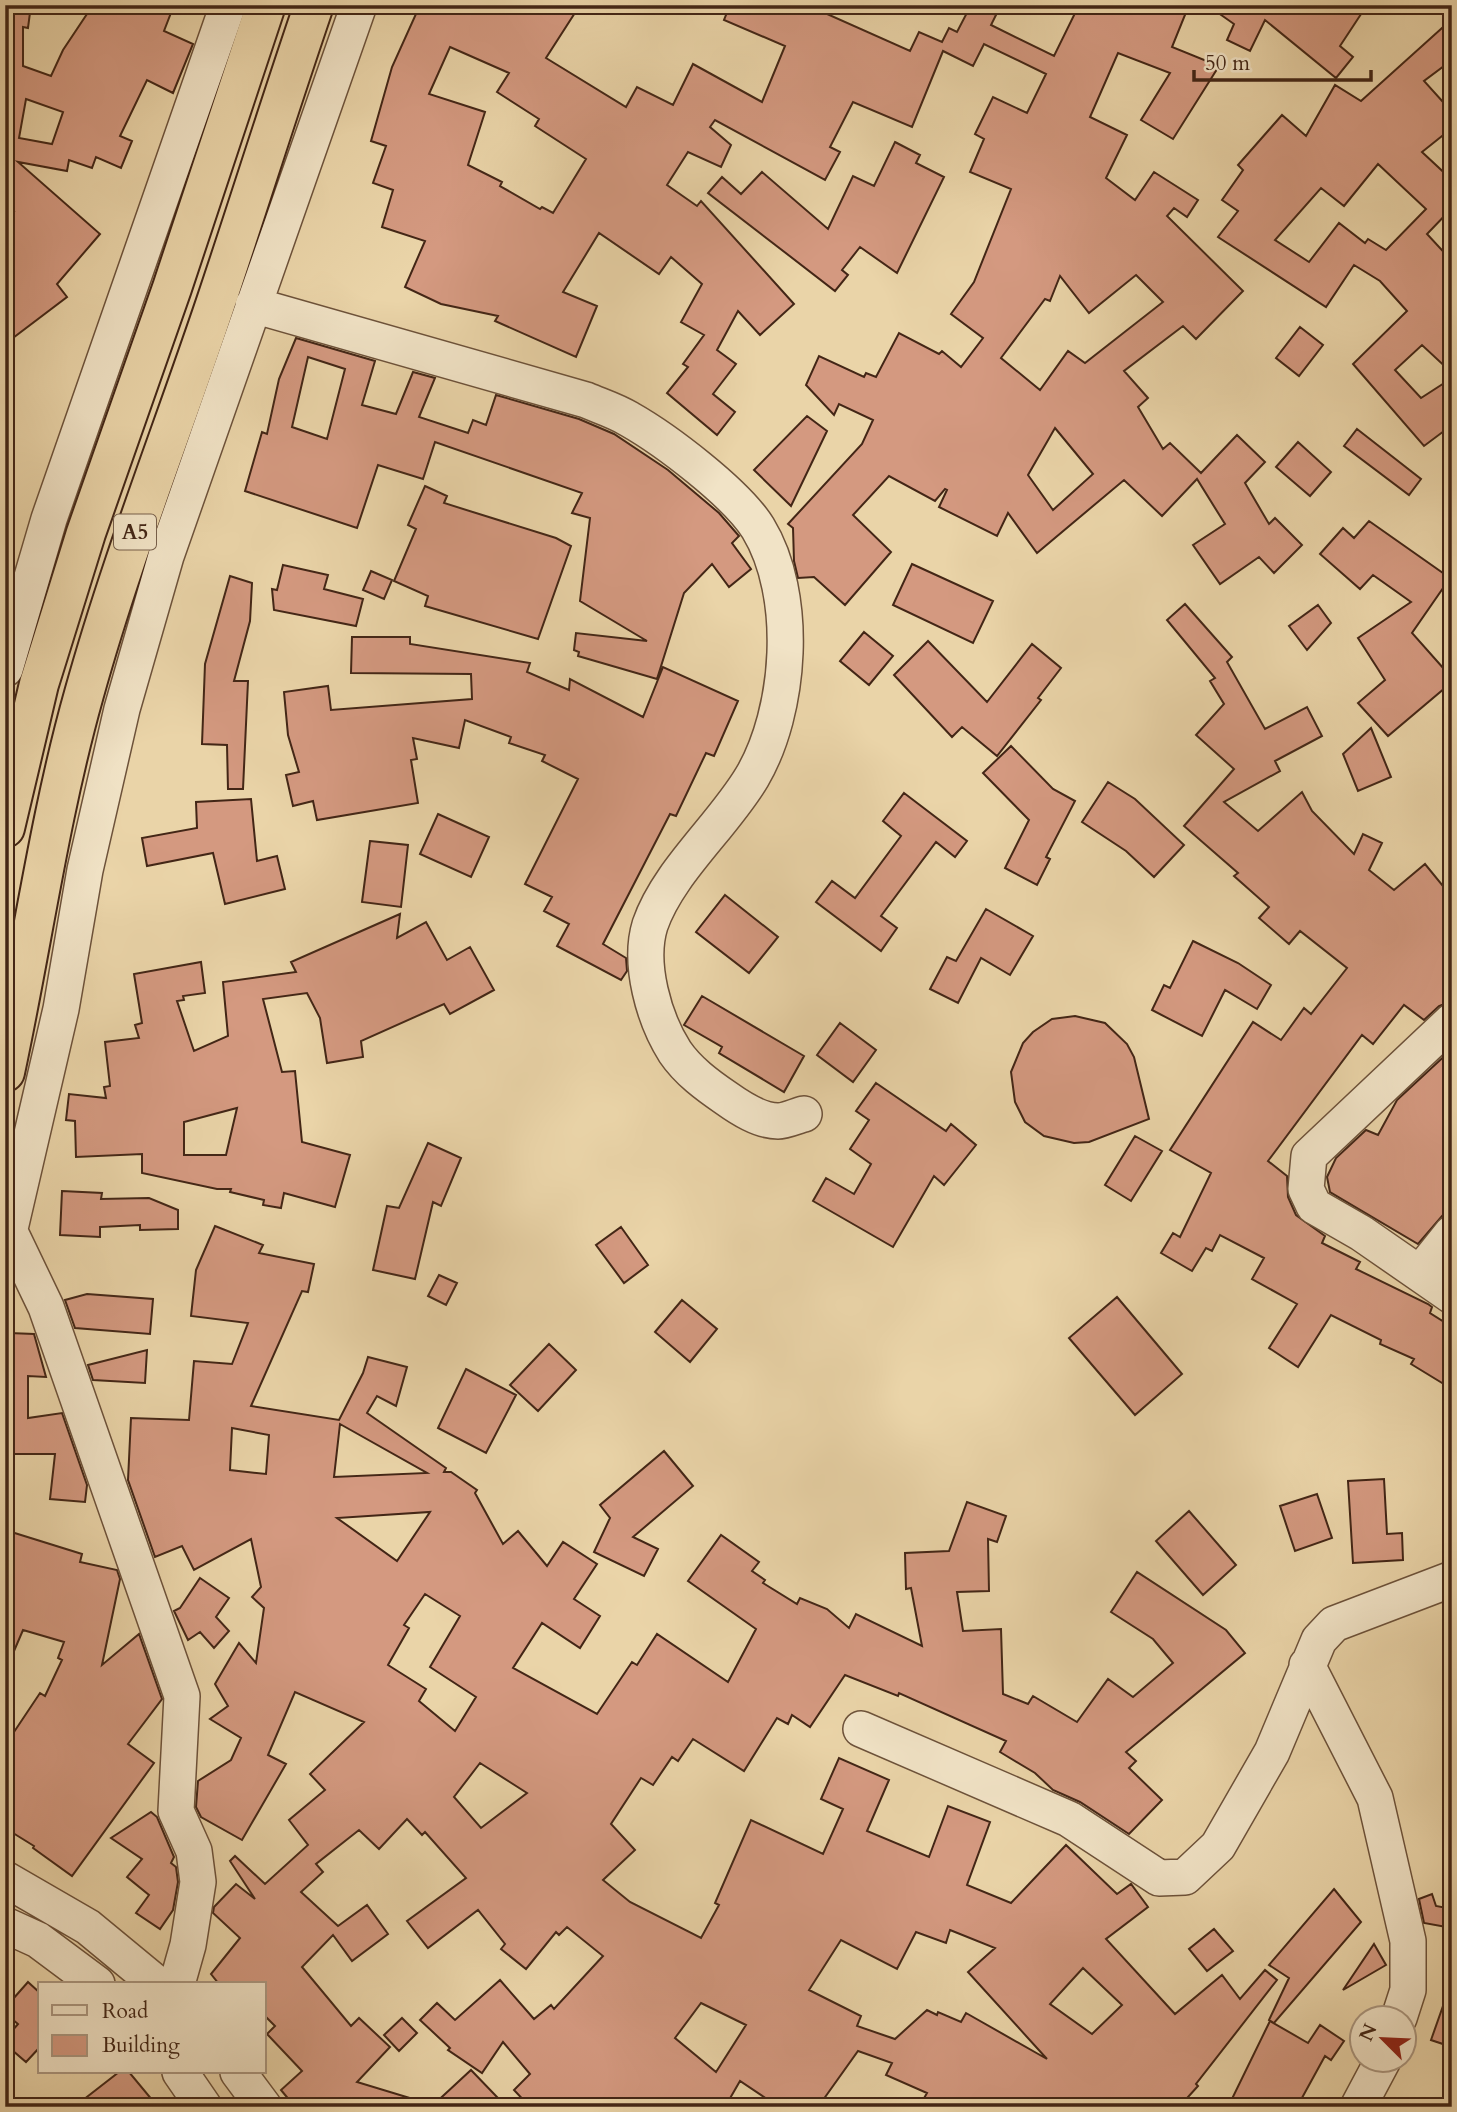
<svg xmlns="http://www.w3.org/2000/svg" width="1457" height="2112" viewBox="0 0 1457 2112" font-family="Cardo,serif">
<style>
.building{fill:#d49980;stroke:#432616;stroke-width:2;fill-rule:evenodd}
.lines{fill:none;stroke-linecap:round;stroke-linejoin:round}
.minor-casing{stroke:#6d523a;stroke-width:38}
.highway-casing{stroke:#432616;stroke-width:42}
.minor{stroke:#f1e3c6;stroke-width:35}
.highway{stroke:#ead4a8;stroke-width:38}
.labels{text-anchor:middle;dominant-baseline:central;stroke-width:5;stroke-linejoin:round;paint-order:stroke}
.shield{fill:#f1e3c6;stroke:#775f4b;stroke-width:2}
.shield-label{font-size:21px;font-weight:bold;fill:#432616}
</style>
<rect width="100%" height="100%" fill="#ead4a8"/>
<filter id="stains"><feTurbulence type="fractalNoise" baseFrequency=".00286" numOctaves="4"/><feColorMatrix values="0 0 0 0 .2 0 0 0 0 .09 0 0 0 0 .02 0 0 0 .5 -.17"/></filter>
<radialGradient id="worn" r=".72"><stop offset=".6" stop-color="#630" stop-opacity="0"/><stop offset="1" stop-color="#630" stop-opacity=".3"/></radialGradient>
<path class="building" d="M5,5h26l-3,23 -5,-1v39l28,10 12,-26 30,-45h81l-10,26 29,13 -20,49 -26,-13 -27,56 12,5 -11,27 -25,-11 -4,11 -23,-8 -2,11 -49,-9 82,72 -43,50 10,13 -62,47v-108l9,-24 -9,-1zM26,99l37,13 -11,32 -33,-6z
M420,5h160l-34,53 80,49 11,-20 36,18 20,-41 69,38 23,-56 -61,-26 6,-15h77l103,46 9,-19 23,10 7,-14 8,4 14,-27h4l21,10 -5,10 63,31 25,-51h110l-17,42 47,19 -46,73 -32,-19 29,-47 -52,-20 -28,64 37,18 -21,43 29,22 19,-28 44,28 -11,17 -13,-9 -7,8 76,75 -47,48 -13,-13 -59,45 24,27 -10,9 25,42 7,-6 31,30 36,-38 28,27 -20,21 24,41 6,-6 27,27 -28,28 -15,-16 -39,27 -27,-39 32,-21 -28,-45 -35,37 -38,-36 -87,73 -29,-40 -11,23 -58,-29 8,-17 -2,-1 -10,12 -46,-25 -36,39 38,37 -46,53 -31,-28 -16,1 -4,-17 -1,-33 -5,-4 74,-80 11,-24 -34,-16 -5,11 -28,-30 13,-29 45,21 2,-4 10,4 23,-44 40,21 3,-3 19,16 22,-29 -32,-24 23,-32 37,-93 -41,-17 14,-33 -9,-5 18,-37 34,16 19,-39 -62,-30 -11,22 -30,-15 -31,76 -59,-25 -23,45 10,5 -15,28 -110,-60 -5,7 21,18 -10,22 -33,-15 -21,33 30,21 4,-5 93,103 -34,31 -22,-24 -21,39 19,14 -23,30 22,18 -18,23 -50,-42 21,-26 -5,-3 21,-29 -23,-13 21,-38 -31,-27 -12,17 -60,-41 -36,59 34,14 -21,51 -81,-36 3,-5 -57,-12 -36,-17 20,-46 -43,-14 11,-37 -20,-7 13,-37 -15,-5 21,-74zM450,47l59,26 -12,19 42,27 -4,7 51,33 -33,54 -11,-6 -2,2 -40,-23 2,-4 -34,-17 17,-53 -56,-18zM1136,275l27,27 -78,61 -17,-12 -28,39 -39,-32 44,-59 5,2 10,-25 29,37zM1055,428l38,46 -40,36 -25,-35z
M1207,5h160l-27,41 13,11 -17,21 -71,-58 -15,31 -23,-11 7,-16z
M1452,19v41l-28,21 28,31v16l-30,24 30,28v28l-25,26 25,27v112l-30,-28 -27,25 26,28 31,-20v47l-28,21 -71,-82 54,-53 -27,-30 -26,-16 -28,42 -108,-70 20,-26 -16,-11 21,-30 -5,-5 44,-50 24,21 29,-51 26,16zM1378,164l48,45 -40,41 -18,-11 -3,4 -26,-20 -30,39 -34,-22 46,-52 23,18z
M895,142l25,13 -4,8 28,14 -47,96 -37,-26 -18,23 6,5 -13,16 -127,-98 14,-16 19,17 21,-22 66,57 25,-53 21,10z
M1300,327l23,18 -24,31 -23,-18z
M296,338l79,23 -13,44 34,9 17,-42 22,6 -16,39 49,16 5,-13 13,5 10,-30 83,24 35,15 54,36 51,43 20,23 -7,7 19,26 -22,18 -17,-23 -28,29 -27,86 -79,-23 1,-4 -5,-2 2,-17 71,8 -67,-40 10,-83 -18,-5 10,-20 -147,-51 -12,37 -45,-14 -21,63 -112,-37 17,-59 5,2 12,-55zM308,357l37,12 -18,70 -35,-12z
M807,416l20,15 -36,75 -37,-36z
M1357,429l64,50 -12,16 -65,-49z
M1298,442l33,30 -21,24 -34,-29z
M425,486l22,10 -3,7 112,35 15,8 -33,93 -113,-33 3,-10 -34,-15 22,-52 -8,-4z
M1369,521l81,57 -38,55 40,45v4l-64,54 -30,-33 27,-23 -27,-42 53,-36 -38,-27 -13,14 -40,-35 23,-26 11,10z
M912,564l81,37 -20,42 -80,-38z
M283,565l45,10 -4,14 39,10 -7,27 -82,-16 -2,-21 5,1z
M371,571l21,9 -8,19 -21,-9z
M230,576l22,7 -2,38 -16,60h14l-5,108h-15l-1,-44 -25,-1 3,-80z
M1185,604l47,53 -5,5 38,67 42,-22 15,29 -47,25 5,10 -56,31 34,29 44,-39 10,19 42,43 9,-20 19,9 -13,27 25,20 31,-26 27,33v104l-13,5 -15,14 -20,-15 -31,39 -11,-9 -94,126 19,15 1,21 8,18 29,21 -3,7 38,19 -4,7 72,35 4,3 -2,6 22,14v62l-41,-25 3,-5 -34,-15 1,-4 -50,-25 -33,52 -29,-19 28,-44 -45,-25 12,-21 -44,-23 -8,16 -6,-3 -14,23 -31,-18 12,-20 7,4 31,-64 -41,-23 83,-128 28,18 23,-32 7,6 36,-46 -47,-37 -11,13 -30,-26 10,-11 -35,-31 4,-3 -54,-47 50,-57 -38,-34 28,-31 -14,-23 5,-3 -48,-58z
M1318,605l13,18 -24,27 -18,-24z
M864,632l29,24 -24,29 -29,-24z
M352,637h58v7l120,19 -3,9 42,18 1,-11 73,38 20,-50 75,34 -24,55 -8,-3 -30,63 -6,-2 -67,130 23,14 1,13 -6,9 -64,-34 12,-22 -25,-13 8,-14 -27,-13 53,-105 -36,-18 3,-6 -36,-12 2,-6 -46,-17 -6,28 -46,-10 4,21 -6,1 7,43 -101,17 -4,-19 -20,5 -7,-31 13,-3 -11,-37 -4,-43 44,-6 3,24 141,-11 -1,-25 -120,-1z
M928,641l59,61 45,-58 29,24 -23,30 3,2 -44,56 -35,-29 -10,10 -58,-62z
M1371,728l20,49 -33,14 -15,-37z
M1011,746l42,43 22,12 -29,56 4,2 -13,26 -32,-17 24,-48 -46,-47z
M1108,782l27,17 49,46 -30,32 -28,-26 -44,-29z
M904,793l63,48 -12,16 -19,-15 -55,74 16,12 -16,23 -65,-49 16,-21 23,17 46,-62 -18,-15z
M251,799l6,62 20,-5 8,33 -60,15 -12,-51 -66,13 -5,-28 55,-10 -1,-26z
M438,814l51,23 -18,40 -51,-23z
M370,841l38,4 -7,62 -39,-5z
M725,895l53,42 -29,36 -53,-41z
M986,909l47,27 -23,39 -29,-17 -23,45 -28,-14 17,-32 9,4z
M400,914l-3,24 29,-16 21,38 23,-13 24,43 -44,24 -6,-10 -83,37 2,16 -36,6 -7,-45 -13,-25 -44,6 19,73 13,-1 7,71 48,13 -15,52 -51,-14 -3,15 -18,-3 1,-5 -34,-8 1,-3h-14l-75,-16v-19l-66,3 -1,-36 -9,-1 3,-26 37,4 -2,-11 6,-1 -5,-44 34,-4 -4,-13 7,-2 -8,-49 67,-12 4,31 -22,3 1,4 -7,1 17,50 34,-15 -5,-54 73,-10 -5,-10zM237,1108l-11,47h-42v-33z
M1193,941l45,22 33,22 -14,24 -32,-19 -23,46 -50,-26 12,-25 6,3z
M702,996l102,60 -20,36 -65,-39 3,-6 -38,-22z
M1075,1016l30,7 22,21 7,13 15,62 -60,23 -15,1 -30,-7 -19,-14 -10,-20 -4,-30 12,-29 10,-11 19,-13z
M840,1023l36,27 -23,32 -36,-27z
M1452,1049v145l-9,21 -25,29 -88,-52 -3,-15 9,-19 30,-28 12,5 19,-35z
M876,1083l70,48 5,-7 25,21 -32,40 -10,-9 -41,71 -80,-46 13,-23 28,16 17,-30 -21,-15 19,-29 -13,-9z
M1135,1136l27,15 -31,50 -26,-16z
M428,1143l33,15 -20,48 -8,-4 -18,77 -42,-9 14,-64 12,2z
M62,1191l40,2 -1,6 48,-1 29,12v19l-38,1v-5l-40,2v10l-40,-2z
M215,1226l48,19 -4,8 55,11 -6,28 -6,-1 -51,115 88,14 24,-47 5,-16 39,10 -11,39 -19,-10 -10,17 79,55 -2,4h7l26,18 -2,3 28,51 15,-13 29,35 16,-24 34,22 -23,35 26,17 -20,32 -38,-25 -29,45 84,46 35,-52 5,3 20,-31 71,48 28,-53 -68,-48 33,-46 38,27 -7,9 13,9 -2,3 34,21 3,-6 27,11 22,19 7,-14 66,32 -11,-58 -5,1 -1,-36 44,-2 18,-49 39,14 -9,26 -9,-3 1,52 -32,1 6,39 38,-2 2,65 25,10 5,-8 44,26 31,-43 25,18 40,-34 -20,-24 -42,-27 26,-40 89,58 19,23 -119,99 10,9 -7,7 33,32 -33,34 -49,-32 -27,-12 -18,-17 -35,-21 6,-11 -107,-48 -1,3 -53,-21 -35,52 -18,-12 -4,9 -11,-6 -33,53 -51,-32 -15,22 -6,-4 -19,28 -12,-7 -30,46 24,26 -32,30 27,22 71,36 18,-33 -4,-2 36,-83 72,34 20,-45 -22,-10 18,-41 50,22 -22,51 62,26 19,-51 42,16 -23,63 44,18 55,-58 51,49 14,-10 17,23 -42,32 69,75 47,-39 18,24 25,-29 12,10 -81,104 2,2 -19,21h-260l8,-14 -41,-18 6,-12 -34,-12 -40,56h-39l-39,-26 -15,26h-195l-16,-17 16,-16 -27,-32 -21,31 -34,-23 2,-2 -30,-28 17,-17 18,17 45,-40 34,39 17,-14 3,4 49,-53 -36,-29 -8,8 -3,-3 -30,37 -25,-20 4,-5 -27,-34 -50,38 -21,-27 59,-43 -41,-46 -3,3 -15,-16 -28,30 -20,-19 -43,34 7,8 -22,20 37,34 29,-21 21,29 -36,27 -19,-26 -31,32 49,59 8,-8 31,29 -33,35 66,20v5h-128l-14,-17 21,-19 -35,-37 8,-8 -11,-11v-31h-45l-8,-10 29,-36 -27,-25 1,-6 22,-23 19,15 -25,-38 5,-5 30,28 43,-39 -19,-25 36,-30 -15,-16 54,-52 -69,-30 -27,63 18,9 -44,76 -41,-23 -5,-10 2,-26 33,-21 10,-22 -31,-19 18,-13 -13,-22 24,-41 17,20 8,-55 -12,-11 9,-10 -10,-48 -57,31 -12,-24 -27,11 -27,-77 3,-62 58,2 5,-59 38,3 16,-41 -57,-7 5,-46zM340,1424l87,49 -93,4zM232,1428l37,7 -3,39 -36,-4zM430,1512l-33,49 -60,-43zM425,1594l35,22 -30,51 46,30 -21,34 -36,-30 7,-12 -38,-24 21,-37 -5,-3zM480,1763l47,30 -46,35 -27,-31zM950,1930l45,18 -27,24 79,87 -81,-46 -5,9 -23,-10 -1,3 -10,-5 -32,29 -38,-13 4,-10 -52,-26 32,-50 56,29 19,-37 30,11zM1083,1968l39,37 -30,29 -42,-30zM701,2003l45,22 -30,47 -41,-34z
M621,1227l27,38 -24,18 -28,-38z
M439,1275l18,8 -11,22 -18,-9z
M87,1294l66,5 -3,35 -75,-6 -10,-28z
M1117,1297l65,77 -47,41 -66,-77z
M682,1300l35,29 -27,33 -35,-30z
M9,1333l25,1 12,43 -18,-1v42l34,-5 25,72 -2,17 -35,-3 5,-45h-50v-102z
M549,1344l27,26 -38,41 -28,-26z
M147,1350l-2,33 -52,-3 -5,-15z
M466,1369l50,26 -30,58 -48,-25z
M664,1451l29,35 -60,51 25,12 -14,27 -50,-24 16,-34 -10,-13z
M1384,1479l3,55 15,-1 1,27 -50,3 -5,-82z
M1317,1494l15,44 -37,13 -15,-45z
M1189,1511l47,54 -33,30 -47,-54z
M5,1530l77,24 -2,8 37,8 3,9 -18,86 37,-31 23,65 -34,45 26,19 -82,113 -39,-28 1,-2 -29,-18v-37l7,-12 -7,-4v-44l7,4 28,-42 5,3 17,-36 -4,-2 6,-16 -41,-12 -18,42z
M200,1578l29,20 -13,19 13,14 -15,17 -14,-16 -12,8 -14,-29 6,-3z
M151,1812l6,5 17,40 -3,6 5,4 2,15 -5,28 -13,19 -24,-16 13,-18 -22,-18 15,-18 -31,-21z
M1334,1889l27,33 -87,101 -5,-3 20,-42 -20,-13z
M1432,1894l4,12 16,3v19l-28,-5 -5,-24z
M1214,1929l19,22 -26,20 -18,-22z
M1374,1944l12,21 -43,25z
M28,1982l12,11v54l-14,15 -21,-18v-5l13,-15 -13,-11v-5z
M1449,1989h3v58l-21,-7z
M402,2018l15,15 -18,18 -15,-16z
M1270,2021l38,22 12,-18 24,16 -13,19 -6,-4 -28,51h-69z
M471,2070l26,27 -10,10h-56z
M119,2072h10l29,35h-84z"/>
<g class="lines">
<defs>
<path id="minor" d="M253,305l333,95c14,6 30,11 43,19 37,21 107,74 129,109 41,67 33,183 -6,249 -29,49 -84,95 -102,148 -12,39 4,94 25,127 13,19 32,33 51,46 14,10 34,23 52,23 8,0 18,-5 26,-7
M5,669l44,-150 179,-514
M1452,1021l-143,135 -3,33 8,17 47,27 91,63
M10,1232l36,75 136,389 -6,115 18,40 4,31 -10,63 -11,39
M5,1250l56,-241 24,-139 37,-161 44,-153 193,-551
M1420,1273l32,-40
M1307,1665l68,133 33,143v49l-9,28
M861,1729l208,90 90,59 26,-1 33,-31 54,-94 47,-112 15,-16 118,-45
M5,1879l83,48 69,57
M5,1925l33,15 59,44
M180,2072l24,35
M238,2072l26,35
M1358,2107l25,-47"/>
<path id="highway" d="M5,828l34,-144 47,-151 86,-245 94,-283
M5,1072c27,-126 44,-254 79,-378 37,-133 88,-261 132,-392 33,-98 64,-198 98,-297"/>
</defs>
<use href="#minor" class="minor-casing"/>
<use href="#highway" class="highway-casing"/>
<use href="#minor" class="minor"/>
<use href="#highway" class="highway"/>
</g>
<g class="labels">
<rect class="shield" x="114" y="514.5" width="42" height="35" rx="5"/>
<g class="shield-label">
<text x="135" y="532">A5</text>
</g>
</g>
<rect width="1457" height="2112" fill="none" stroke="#ead4a8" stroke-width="28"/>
<rect x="7" y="7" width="1443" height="2098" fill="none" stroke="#432616" stroke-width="3.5"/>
<rect x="14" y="14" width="1429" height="2084" fill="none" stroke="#432616" stroke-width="2"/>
<rect x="38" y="1982" width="228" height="91" fill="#f1e3c6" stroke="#ab9780" stroke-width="2"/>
<rect x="52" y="2005" width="35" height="10" fill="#f1e3c6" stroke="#ab9780" stroke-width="2"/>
<text x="102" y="2018" font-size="21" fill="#432616">Road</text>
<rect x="52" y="2035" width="35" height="21" fill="#d49980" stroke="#ab9780" stroke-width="2"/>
<text x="102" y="2052" font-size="21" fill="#432616">Building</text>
<g transform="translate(1383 2039) rotate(294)"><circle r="33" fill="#f1e3c6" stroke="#ab9780" stroke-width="2"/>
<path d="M0-5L12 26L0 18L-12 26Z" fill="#8f2418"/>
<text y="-10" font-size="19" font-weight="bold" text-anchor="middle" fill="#432616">N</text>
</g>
<path d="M1194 70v10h177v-10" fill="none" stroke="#432616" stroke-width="3.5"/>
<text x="1205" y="70" font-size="21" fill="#432616" stroke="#f1e3c6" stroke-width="5" paint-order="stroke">50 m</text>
<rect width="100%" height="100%" filter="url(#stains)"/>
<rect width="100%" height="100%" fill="url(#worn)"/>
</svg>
